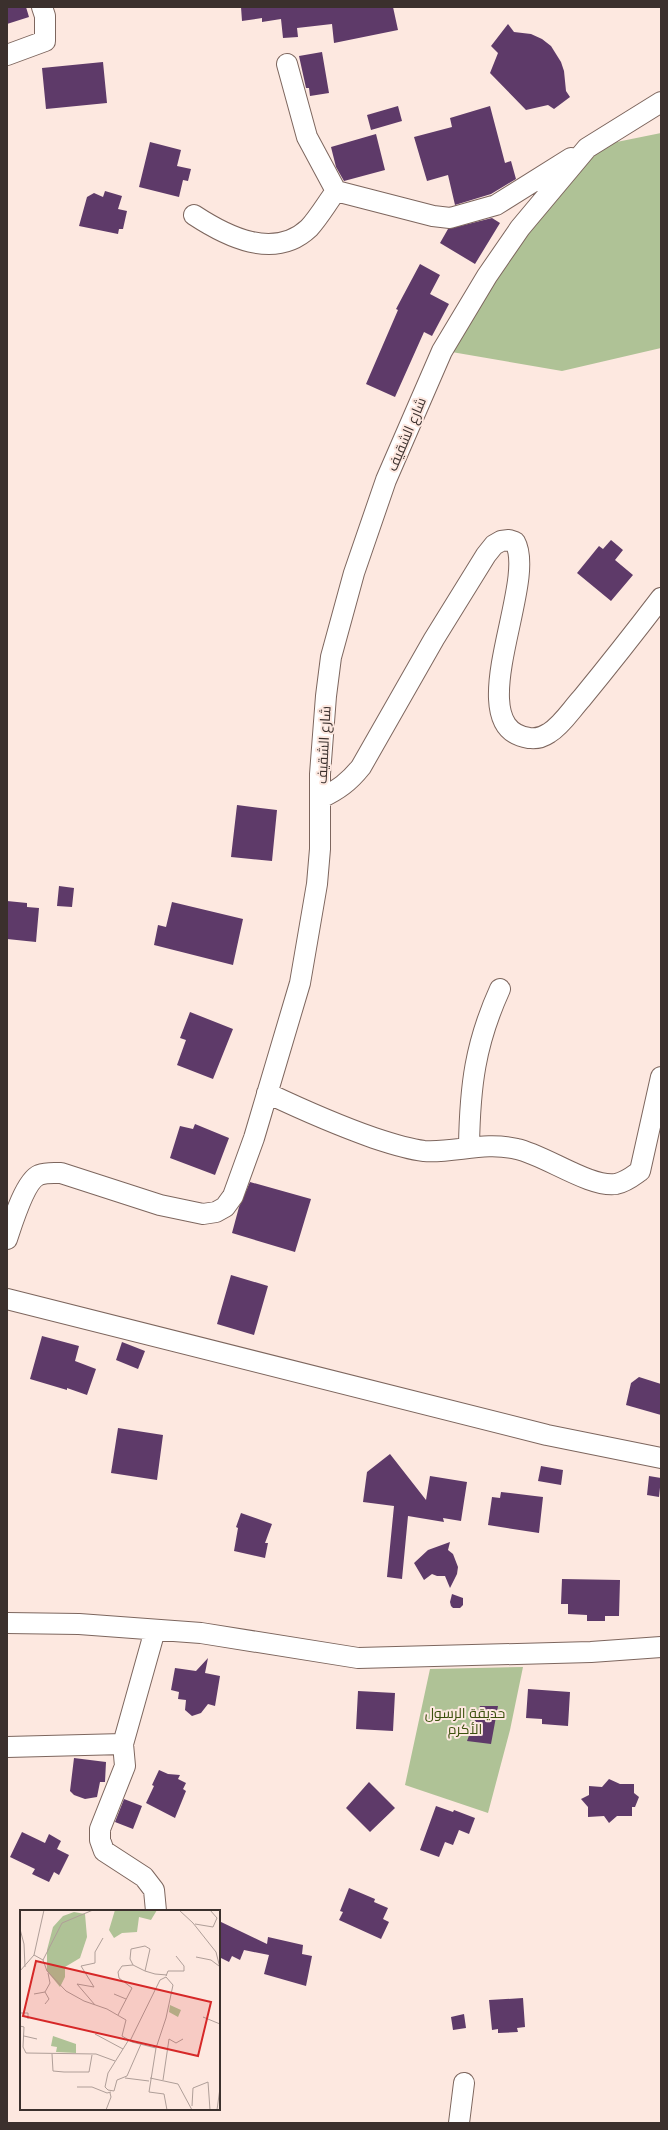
<svg xmlns="http://www.w3.org/2000/svg" width="668" height="2130" viewBox="0 0 668 2130" font-family="Lato,Cairo,sans-serif">
<style>
.green{fill:#afc296}
.building{fill:#5e3a69}
.lines{fill:none;stroke-linecap:round;stroke-linejoin:round}
.minor-casing{stroke:#7d665e;stroke-width:22}
.minor{stroke:#fff;stroke-width:20}
.labels{text-anchor:middle;dominant-baseline:central;stroke-width:4;stroke-linejoin:round;paint-order:stroke}
.street-label{font-size:14px;fill:#3b302d;stroke:#fde8e0}
.park-label{font-size:14px;fill:#3b500c;stroke:#fde8e0}
.inset-road{fill:none;stroke:#af9e98;stroke-width:1}
.view{fill:#d62828;fill-opacity:0.15;stroke:#d62828;stroke-width:2}
.inset-edge{fill:none;stroke:#3b302d;stroke-width:2}
</style>
<rect width="100%" height="100%" fill="#fde8e0"/>
<path class="green" d="M661,133v215l-99,23 -122,-21 147,-202z
M523,1667l-13,63 -22,83 -83,-28 25,-116z"/>
<path class="building" d="M7,7h19l3,10 -22,7z
M241,7h152l5,23 -64,13 -2,-19 -35,4 1,9 -15,1 -2,-19 -19,3v-4l-20,3z
M508,24l6,8 17,2 11,5 9,7 10,16 3,9 2,20 4,6 -16,12 -6,-4 -22,5 -36,-37 8,-20 -7,-7z
M322,52l7,41 -19,3 -1,-8h-3l-7,-32z
M103,62l4,41 -61,6 -4,-41z
M398,106l4,15 -31,9 -4,-15z
M490,106l15,57 6,-2 5,18 -25,15 -36,11 -7,-30 -21,6 -13,-44 38,-10 -2,-9z
M376,134l9,36 -41,11 -8,-14 -5,-20z
M150,142l31,8 -4,16 14,3 -3,12 -5,-1 -4,17 -40,-10z
M105,191l17,5 -4,13 9,2 -4,18h-4l-1,5 -39,-8 8,-29 7,-4 9,4z
M492,218l8,5 -25,41 -35,-21 8,-14z
M420,264l20,11 -10,19 19,10 -17,32 -8,-4 -29,65 -29,-13 32,-74 -2,-1z
M611,540l12,10 -8,10 18,15 -22,26 -34,-28 22,-27 4,3z
M237,805l40,5 -5,51 -41,-4z
M59,886l15,2 -2,19 -15,-1z
M7,901l20,2v4l12,1 -3,34 -29,-3z
M172,902l71,17 -10,46 -79,-20 4,-20 8,2z
M190,1012l43,17 -20,50 -36,-14 9,-25 -6,-2z
M195,1124l34,14 -14,37 -45,-17 10,-32 13,3z
M250,1182l61,17 -16,53 -63,-19 7,-26z
M231,1275l37,11 -14,49 -37,-11z
M42,1336l37,10 -4,15 21,8 -9,26 -20,-7v2l-37,-11z
M122,1342l23,9 -7,18 -22,-9z
M639,1377l22,7v31l-35,-10 5,-22z
M118,1428l45,7 -6,45 -46,-7z
M390,1454l36,46 4,-24 37,6 -6,39 -18,-3 1,4 -36,-6 -6,63 -15,-2 7,-71 -31,-4 4,-30z
M541,1466l22,4 -2,15 -23,-4z
M649,1476l12,2 -2,19 -12,-2z
M501,1492l42,5 -4,36 -51,-8 4,-28 8,1z
M241,1513l31,11 -7,19h3l-3,15 -31,-7 4,-23 -2,-1z
M450,1542l-2,8 5,4 5,13 -1,7 -7,14 -5,-12h-8l-5,-2 -8,6 -10,-17 14,-13z
M562,1579l58,1 -1,36h-14v5h-18v-6l-19,-1v-10h-7z
M452,1594l11,4v7l-3,3h-7l-2,-2 -1,-4z
M208,1658l-3,15 15,3 -5,30 -7,-2 -7,9 -9,3 -7,-6 1,-10 -8,-1 1,-7 -8,-2 4,-22 21,3z
M528,1689l42,3 -2,34 -26,-2v-5l-16,-1z
M358,1691l37,2 -2,38 -37,-2z
M480,1706h18l-7,38 -24,-3z
M74,1758l32,4 -1,20h-5l-3,15 -12,2 -11,-4 -4,-4z
M159,1770l9,4 12,1 -2,4 8,4 -3,6 3,2 -11,27 -29,-15 8,-17 -2,-1z
M609,1779l11,5h14v9l5,4 -4,10h-3v9h-15l-8,7 -5,-7 -16,1v-10l-7,-8 8,-4v-9l13,1z
M369,1782l26,26 -25,24 -24,-24z
M124,1799l18,7 -9,23 -18,-7z
M436,1806l17,6 1,-2 21,8 -6,16 -10,-4 -6,15 -8,-3 -6,15 -19,-7z
M22,1832l23,11 4,-9 12,7 -4,8 12,6 -10,20 -5,-3 -5,10 -17,-8 3,-5 -25,-12z
M349,1888l26,11 -1,3 14,6 -5,11 6,3 -8,17 -42,-19 4,-8 -3,-1z
M219,1921l48,23 1,-7 35,8 -1,9 10,2 -6,30 -42,-12 5,-19 -25,-5 -4,10 -8,-4 -3,6 -10,-5z
M523,1998l2,29 -8,1 1,4 -20,1v-4l-6,1 -3,-30z
M464,2014l2,14 -13,2 -2,-13z"/>
<g class="lines">
<defs>
<path id="minor" d="M7,55l38,-14v-25l-3,-9
M287,64l20,73 29,54 97,25 17,2 46,-13 75,-47
M194,215c32,21 80,46 115,13 10,-11 18,-25 27,-37
M321,798c17,-8 28,-16 40,-31l73,-128 52,-84 8,-10 7,-4 8,-1 6,2c23,41 -57,186 14,196 6,1 14,-1 20,-5 13,-8 22,-23 33,-35 27,-33 53,-66 79,-100
M267,1093c36,17 70,32 107,45 15,5 33,11 50,13 32,2 60,-10 93,-2 28,6 73,39 99,35 10,-2 17,-8 24,-13l21,-94
M469,1146c1,-60 6,-102 31,-157
M7,1239c5,-15 18,-58 32,-64 8,-3 15,-2 22,-2l99,32 43,9 13,-2 9,-5 8,-11 21,-58 46,-155 17,-99 3,-35v-75l6,-78 5,-39 23,-84 32,-93 56,-129 45,-75 33,-48 67,-80 74,-46
M7,1299l540,136 114,23
M7,1623l72,1 122,9 157,25 233,-6 70,-5
M123,1744l32,-114
M7,1747l116,-3 2,22 -25,63v11l4,11 40,26 10,13 2,21
M459,2123l5,-40"/>
</defs>
<use href="#minor" class="minor-casing"/>
<use href="#minor" class="minor"/>
</g>
<g class="labels">
<g class="street-label">
<text transform="translate(406 434) rotate(-67)">شارع الشقيف</text>
<text transform="translate(323 745) rotate(-87)">شارع الشقيف</text>
</g>
<g class="park-label">
<text x="465" y="1712">حديقة الرسول<tspan x="465" dy="16">الأكرم</tspan></text>
</g>
</g>
<g transform="translate(20 1910)">
<rect width="200" height="200" fill="#fde8e0"/>
<path d="M95,0h42l-6,10 -12,-3 -2,15 -15,1 -8,5 -5,-8zM54,2l11,2 2,23 -7,21 -15,9v10l-5,10 -13,-16v-21l6,-23 10,-11zM150,95l11,5 -3,7 -9,-5zM33,126l23,8v9l-20,-1 1,-5 -6,-1z" fill="#afc296"/>
<path class="inset-road" d="M159,0l14,13 23,29 4,16M175,14l18,3 4,-9 -7,-8M0,19l4,15 1,23M14,45l9,5 4,11 19,20 18,10 23,8 19,11 -4,16 10,6 24,6M176,47l15,3 8,6M23,50l19,-37 31,-13M0,61l14,-16 10,-45M125,61l5,-22 -5,-3 -14,3 -1,10 3,6 12,6 10,3 12,1M146,66l2,-5h16v-5l-8,-10M14,84l11,-2 5,-9 -2,-10M94,84l12,5M25,94l4,-5 -4,-7M75,95l-18,-21 17,3 -13,-21 14,-3v-11l8,-14M0,103h8v6M98,105l14,-27 -13,-10 -1,-6 4,-6 11,-1M183,107l17,7M0,116l4,1 -1,20 3,6 70,1 19,7M75,124l28,15M4,126l13,3M108,131l-20,32 -3,14 3,3 6,1 3,-11 10,-4 14,-32M110,131l30,-61 6,-3 7,8 -7,33 -10,30 -7,44 15,2 3,16M32,144l1,17 11,1h25l3,-17M105,168l24,3M130,168l28,6 14,26M143,170l6,-41 7,4 7,-4M57,177h15l15,6 4,-1M172,196l1,-18 15,-6 2,28M86,200l5,-13 -1,-4M197,200l3,-22"/>
<path class="view" d="M16,51l175,41 -13,54 -175,-40z"/>
<rect width="200" height="200" class="inset-edge"/>
</g>
<rect width="668" height="2130" fill="none" stroke="#3b302d" stroke-width="16"/>
</svg>
